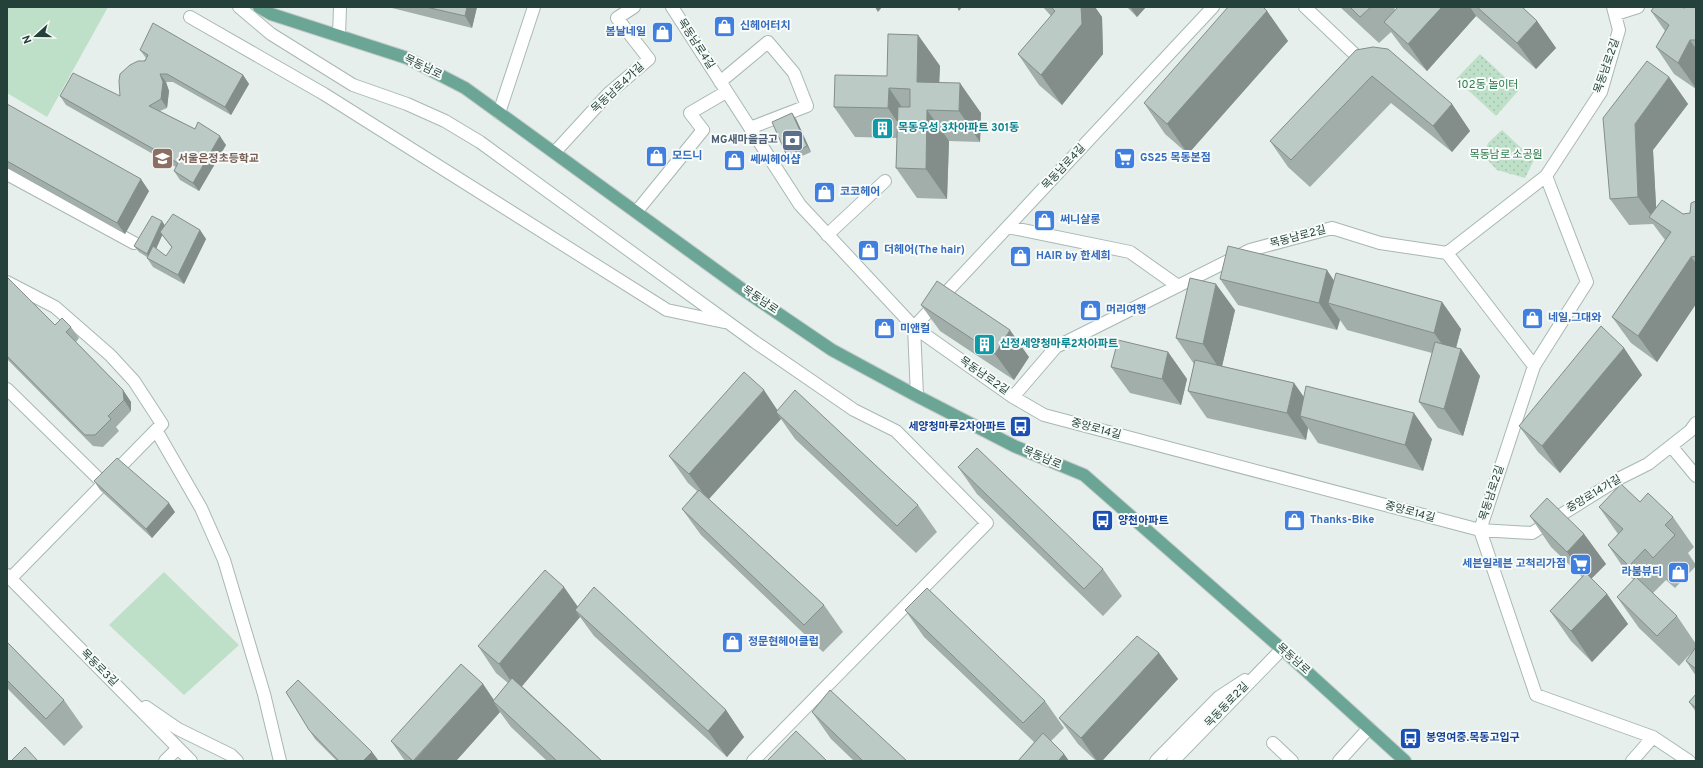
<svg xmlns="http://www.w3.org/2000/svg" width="1703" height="768" viewBox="0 0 1703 768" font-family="Overpass,'Noto Sans KR',sans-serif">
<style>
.park{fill:url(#park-dots)}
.pitch{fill:#bfe0c8}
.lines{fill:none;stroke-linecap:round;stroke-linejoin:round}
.minor-casing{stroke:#a8b8b2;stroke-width:14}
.major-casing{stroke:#c2cac8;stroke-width:14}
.minor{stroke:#fff;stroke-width:12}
.major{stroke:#6aa596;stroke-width:12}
.wall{fill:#a1aea9;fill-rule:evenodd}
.shaded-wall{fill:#838d89}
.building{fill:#bbcac4;stroke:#838d89}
.labels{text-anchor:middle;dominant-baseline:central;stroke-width:4;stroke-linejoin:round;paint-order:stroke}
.shop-label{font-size:11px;font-weight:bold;fill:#366cbe;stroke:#f7fbf9;text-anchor:start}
.street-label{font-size:11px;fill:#24423a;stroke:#f7fbf9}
.park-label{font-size:11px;fill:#2d7a4b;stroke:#f7fbf9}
.culture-label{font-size:11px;font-weight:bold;fill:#0d838f;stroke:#f7fbf9;text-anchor:start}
.service-label{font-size:11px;font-weight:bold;fill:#4e5e75;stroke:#f7fbf9;text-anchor:end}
.education-label{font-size:11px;font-weight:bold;fill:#785e54;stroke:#f7fbf9;text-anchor:start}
.transit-label{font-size:11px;font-weight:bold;fill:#164399;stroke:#f7fbf9;text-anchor:start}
</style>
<defs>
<pattern id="park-dots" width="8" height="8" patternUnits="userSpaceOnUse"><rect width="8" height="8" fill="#bfe0c8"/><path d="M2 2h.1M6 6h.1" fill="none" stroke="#a4c1ad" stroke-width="1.8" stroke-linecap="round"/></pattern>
</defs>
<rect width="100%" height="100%" fill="#e6efeb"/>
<path class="park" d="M1480,54l39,36 -23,26 -40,-37z
M1502,130l32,30 -9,18 -28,-8 -13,-14 4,-13z"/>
<path class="pitch" d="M7,7h101l-61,110 -40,-24z
M164,572l75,73 -55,50 -75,-70z"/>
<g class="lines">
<defs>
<path id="minor" d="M239,7l32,27 82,51 54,19 38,17 35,21 275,200 99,68 42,21 91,92 -234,238
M672,7l128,198 114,122 99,70 31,18 436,115 52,3 88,-55 28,-14 42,-33 6,-8
M1305,7l59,56
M1616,14l22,-7
M190,17l134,77 343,216 57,12
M339,36l1,-29
M720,82l48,-40 26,31 13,33 -57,22
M499,113l35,-106
M555,152l54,-59 40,-34 -32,-41 17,-11
M7,174l127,69
M637,211l66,-81 -13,-17 36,-21
M1008,227l122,25 48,34
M827,235l58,-54
M1447,253l99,-77
M7,282l48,25 55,48 24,26 28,43 -151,154
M7,389l97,95
M917,396l-3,-69 299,-320
M1013,397l43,-50 194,-97 82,-22 48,15 67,10 87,113
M156,430l45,78 23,52 40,134 16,67
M1671,446l25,30
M1480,530l54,-164 53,-84 -41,-106 55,-84 18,-62 -6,-23
M1480,530l56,165 117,42 36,24
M7,575l184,186
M146,707l32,22 53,26 6,6
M1273,743l19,18
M165,761l13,-13
M1156,761l63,-64 26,-17
M1173,761l109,-112
M1339,761l30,-33
M1632,761l21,-24"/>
<path id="major" d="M259,7l12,7 136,44 58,30 277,201 90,61 85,46 97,50 70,29 198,174 123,112"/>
</defs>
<use href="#minor" class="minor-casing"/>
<use href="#major" class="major-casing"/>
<use href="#minor" class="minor"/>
<use href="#major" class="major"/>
</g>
<path class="wall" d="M388,7h89l-5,21z
M1043,7h52l7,10 1,37 -41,51 -23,-20 -21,-31 33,-38z
M1127,7h19l-9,10z
M1340,7h54l1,3 3,-3h124l15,14 19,27 -20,21 -60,-53 -49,55 -24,-23 -12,-16 -12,11z
M1696,7v82l-22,-15 -18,-27 9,-16 -14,-20z
M1267,11l21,30 -100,113 -23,-20 -21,-31z
M918,35l22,31 -1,16 42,31 -1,29 -31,-1 -2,58 -30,-1 -21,-30 1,-30 -42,-1 -21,-30 53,-31z
M140,50l103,25 6,9 -18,31 -58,-33h-7l3,9 -2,17 -7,3 66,34 -27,46 -19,-11 -6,-9 2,-4 -110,-62 -6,-9h60l26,-38z
M1356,50l96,54 18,27 -18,21 -61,-49 -81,84 -22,-20 -18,-26z
M1669,77l19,27 -35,46 3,58 27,6 7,-1 6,-12v103l-39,58 -26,-19 -19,-26 53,-77 -12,-16 -24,1 -19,-26z
M7,104l142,87 -24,43 -118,-66z
M796,119l15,33 -20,9 -4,-5z
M165,226l35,4 6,9 -22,45 -31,-17 -6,-9v-1l-8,-5 -5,-6zM162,235l10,13 -6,8 -10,-7z
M7,277l48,48 16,2 8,11 -3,4 47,48 8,12v9l-15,16 3,4 -16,16 -10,-1 -86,-87z
M1220,279l114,2 108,21 19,27 -5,19 5,1 19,27 -17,60 -25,-8 -19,-26 13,-49 -85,-23 -7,-10 -3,10 -99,-25z
M921,305l108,52 -15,23 -74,-49z
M1235,310l-13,56 72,17 10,14 128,42 -9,32 -105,-28 -10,-15 -2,12 -99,-22 -19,-27 6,-27 -18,-26z
M1624,348l18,27 -82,98 -22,-21 -19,-26z
M1168,352l19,27 -6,26 -51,-12 -19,-26z
M778,410l140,95 19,27 -21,21 -121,-114 -14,-20 -72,80 115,106 19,27 -20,20 -122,-117 -19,-26 15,-18 -9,-8 -19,-27z
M958,467l145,102 19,27 -19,20 -126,-122z
M94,481l81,31 -23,26 -52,-48z
M1640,502l33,15 21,30 -6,6 8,12v1l-21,22 -9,-8 -13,13 24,23 19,28v32l-10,-15 6,-9 -13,14 -40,-38 -22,-31 17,-17 -5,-4 -21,-31 10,-11 -19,-27z
M1530,516l54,18 22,30 -15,15 16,15 21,30 -36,38 -21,-21 -21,-30 32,-34 -31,-30z
M578,606l148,104 18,27 -17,20 -133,-121 -14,-19 -58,69 80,75h-55l-36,-34 -11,-15 -44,49h-51l-14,-20 92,-57 11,16 14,-17 -12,-10 -18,-27z
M905,610l140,91 19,27 -13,13 13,13 5,7h-51l16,-19 -110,-105z
M7,642l57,58 19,27 -19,19 -57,-58z
M1159,653l19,26 -76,82h-6l-18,-17 -19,-26z
M1696,694v18l-7,-10z
M812,712l95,49h-53l-23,-22z
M309,730l63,22 6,8 -1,1h-40l-22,-22z"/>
<path class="shaded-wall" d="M467,7h10l-5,21 -7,-12z
M875,7h7l-4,5z
M957,7h5l-3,4z
M1081,7h14l7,10 1,37 -41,51 -21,-30z
M1130,7h16l-9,10z
M1442,7h28l6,9 -49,55 -19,-27z
M1267,11l21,30 -100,113 -21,-30z
M1537,21l19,27 -20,21 -19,-26z
M918,35l22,31 -2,45 -21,-29z
M1690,40l6,9v39l-18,-25z
M160,74l6,8 3,9 -2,17 -6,-9z
M243,75l6,9 -18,31 -6,-8z
M1669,77l19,27 -35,46 4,72h-1l-18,-25 -3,-73z
M960,83l21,30 -1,29 -21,-31z
M889,88l21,31 -1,20 -21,-31z
M1452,104l18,27 -18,21 -19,-26z
M927,110l22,31 -2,58 -21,-30z
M792,113l4,6 15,33 -4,-6z
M220,136l6,9 -27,46 -6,-8z
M141,179l8,12 -24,43 -8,-11z
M162,221l4,6 -15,33 -4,-6z
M200,230l6,9 -22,45 -6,-9z
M1691,257l5,6v41l-39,58 -19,-26z
M1327,270l18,27 -17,6 12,17 -3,10 -18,-27z
M1216,284l19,26 -14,61 -18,-27z
M1442,302l19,27 -8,30 -19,-26z
M1010,330l19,27 -15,23 -19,-26z
M1624,348l18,27 -82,98 -18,-27z
M1461,349l19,27 -17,60 -19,-27z
M1168,352l19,27 -6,26 -19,-26z
M1294,383l18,26 -12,7 8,12 -2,12 -19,-27z
M123,390l8,12v9l-7,-11z
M764,390l18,27 -6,-5 5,7 -73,81 -19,-26z
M1414,413l18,26 -9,32 -18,-26z
M169,503l6,9 -23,26 -6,-9z
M1584,534l22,30 -18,18 -21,-30z
M564,587l19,27 -8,-4 5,7 -62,74 -19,-27z
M1607,594l21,30 -36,38 -21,-31z
M1159,653l19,26 -76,82h-5l-16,-23z
M483,684l14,21 -4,-4 7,11 -44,49h-42z
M726,710l18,27 -17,20 -19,-26z
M372,752l6,8 -1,1h-14z
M1064,754l5,7h-11z"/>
<path class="building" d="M426,7h41l-2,9z
M1051,7h30l1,17 -41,51 -23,-21 37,-43z
M1228,7h35l4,4 -100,113 -23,-21z
M1350,7h21l-11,10z
M1398,7h44l-34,37 -24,-22z
M1477,7h45l15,14 -20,22z
M1654,7h28l1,1 5,-1h8v33h-6l-12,23 -22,-16 13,-22 -18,-14z
M153,23l90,52 -18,32 -58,-33h-7l3,8 -2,17 -12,7 46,23 3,-7 22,14 -27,47 -19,-12 4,-8 -118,-67 13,-23 47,23 -1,-15 1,-7 10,-9 8,-4h7l3,-6 -8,-5z
M888,34l30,1 -1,47 43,1 -1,28 -32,-1 -1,59 -30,-1 2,-61h12v-18l-21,-1 -1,20 -54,-1 1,-32 52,1z
M1373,47l15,2 64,55 -19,22 -61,-50 -81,84 -21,-19 86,-91z
M1647,61l22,16 -34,47 3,73 -28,2 -7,-81z
M7,104l134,75 -24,44 -110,-62z
M792,113l15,33 -20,10 -15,-34z
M1662,200l21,14 7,-1 1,-10 5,-2v55l-5,1 -53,79 -26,-19 59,-85 -22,-15z
M173,214l27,16 -22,45 -31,-17 6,-12 13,10 6,-9 -12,-15z
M152,216l10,5 -15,33 -13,-8z
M1228,246l99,24 -8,33 -99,-24z
M1336,273l106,29 -8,31 -106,-30z
M7,277l48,48 7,-7 9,9 -5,5 57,58 1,10 -16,16 3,3 -16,16h-10l-78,-79z
M1190,278l26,6 -13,60 -27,-6z
M937,281l73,49 -15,24 -74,-49z
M1601,326l23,22 -82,98 -23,-20z
M1118,340l50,12 -6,27 -51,-12z
M1435,342l26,7 -17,60 -25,-7z
M1195,360l99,23 -7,30 -99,-22z
M744,372l20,18 -75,84 -20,-18z
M1306,386l108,27 -9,32 -105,-29z
M795,390l123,115 -21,21 -121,-114z
M977,448l126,121 -19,20 -126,-122z
M117,458l52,45 -23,26 -52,-48z
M1621,484l19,18 8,-9 25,24 -8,8 10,10 -22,23 -8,-9 -16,17 -21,-21 15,-16 -24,-22z
M699,490l125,115 -20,20 -122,-116z
M1547,498l37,36 -17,18 -37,-36z
M545,570l19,17 -65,77 -21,-18z
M1586,573l21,21 -36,37 -21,-20z
M1636,577l41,39 -20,20 -40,-39z
M594,587l132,123 -18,21 -133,-121z
M927,588l118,113 -22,22 -118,-113z
M1137,636l22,17 -78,85 -22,-20z
M7,642l57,58 -18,19 -39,-39z
M1696,647v22l-10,-8z
M461,664l22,20 -70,77 -22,-20z
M512,678l90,83h-45l-64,-60z
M298,680l74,72 -9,9h-24l-30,-31 -23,-38z
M830,690l77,71h-44l-51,-49z
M1696,694v14l-7,-6z
M796,731l31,30h-60z
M1043,733l21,21 -6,7h-40z
M25,747l13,14h-27z"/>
<defs>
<symbol id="shop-square" viewBox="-11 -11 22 22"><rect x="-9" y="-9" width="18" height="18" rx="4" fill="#3f7fe0" stroke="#f7fbf9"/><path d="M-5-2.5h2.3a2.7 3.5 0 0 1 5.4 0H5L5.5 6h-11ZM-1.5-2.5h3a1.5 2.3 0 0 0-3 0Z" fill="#fff"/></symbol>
<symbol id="building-square" viewBox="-11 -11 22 22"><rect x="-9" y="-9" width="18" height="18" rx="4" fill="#0f9aa8" stroke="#f7fbf9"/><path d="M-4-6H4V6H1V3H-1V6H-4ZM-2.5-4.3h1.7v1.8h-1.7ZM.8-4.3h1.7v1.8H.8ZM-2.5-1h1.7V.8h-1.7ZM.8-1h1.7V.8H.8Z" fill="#fff"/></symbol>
<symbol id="bank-square" viewBox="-11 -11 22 22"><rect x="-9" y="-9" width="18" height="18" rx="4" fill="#5c6f8a" stroke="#f7fbf9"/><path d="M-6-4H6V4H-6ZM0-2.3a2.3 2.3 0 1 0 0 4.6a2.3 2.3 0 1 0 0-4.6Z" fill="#fff"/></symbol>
<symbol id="supermarket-square" viewBox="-11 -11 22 22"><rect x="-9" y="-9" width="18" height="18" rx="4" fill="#3f7fe0" stroke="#f7fbf9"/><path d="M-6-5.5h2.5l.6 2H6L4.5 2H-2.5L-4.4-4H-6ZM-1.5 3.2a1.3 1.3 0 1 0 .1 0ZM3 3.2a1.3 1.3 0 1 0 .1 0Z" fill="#fff"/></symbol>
<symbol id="school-square" viewBox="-11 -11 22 22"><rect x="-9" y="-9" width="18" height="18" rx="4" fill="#8d6e63" stroke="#f7fbf9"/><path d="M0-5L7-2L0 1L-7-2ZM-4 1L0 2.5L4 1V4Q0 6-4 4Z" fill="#fff"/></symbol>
<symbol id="bus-square" viewBox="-11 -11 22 22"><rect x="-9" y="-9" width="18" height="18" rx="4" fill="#1a4fb4" stroke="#f7fbf9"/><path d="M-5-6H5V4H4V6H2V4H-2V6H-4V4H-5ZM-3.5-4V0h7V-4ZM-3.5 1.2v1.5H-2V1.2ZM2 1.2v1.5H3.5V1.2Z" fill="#fff"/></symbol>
</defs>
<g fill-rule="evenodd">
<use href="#shop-square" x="712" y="14" width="25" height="25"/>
<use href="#shop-square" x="650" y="20" width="25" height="25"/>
<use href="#building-square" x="870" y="116" width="25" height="25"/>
<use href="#bank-square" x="780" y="128" width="25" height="25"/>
<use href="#shop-square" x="644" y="144" width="25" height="25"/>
<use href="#supermarket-square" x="1112" y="146" width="25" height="25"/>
<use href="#school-square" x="150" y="146" width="25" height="25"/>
<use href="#shop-square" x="722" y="148" width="25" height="25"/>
<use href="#shop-square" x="812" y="180" width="25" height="25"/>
<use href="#shop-square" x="1032" y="208" width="25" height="25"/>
<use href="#shop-square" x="856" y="238" width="25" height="25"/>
<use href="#shop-square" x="1008" y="244" width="25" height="25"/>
<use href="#shop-square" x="1078" y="298" width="25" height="25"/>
<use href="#shop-square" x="1520" y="306" width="25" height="25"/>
<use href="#shop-square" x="872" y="316" width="25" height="25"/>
<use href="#building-square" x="972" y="332" width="25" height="25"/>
<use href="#bus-square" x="1008" y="414" width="25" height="25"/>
<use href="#shop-square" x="1282" y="508" width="25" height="25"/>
<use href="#bus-square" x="1090" y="508" width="25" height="25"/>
<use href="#supermarket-square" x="1568" y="552" width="25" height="25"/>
<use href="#shop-square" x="1666" y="560" width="25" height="25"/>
<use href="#shop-square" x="720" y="630" width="25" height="25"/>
<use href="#bus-square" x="1398" y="726" width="25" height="25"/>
</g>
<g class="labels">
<g class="shop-label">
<text x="740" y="26">신헤어터치</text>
<text x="646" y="32" text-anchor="end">봄날네일</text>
<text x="672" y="156">모드니</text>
<text x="1140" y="158">GS25 목동본점</text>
<text x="750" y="160">쎄씨헤어샵</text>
<text x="840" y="192">코코헤어</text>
<text x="1060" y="220">써니살롱</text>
<text x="884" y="250">더헤어(The hair)</text>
<text x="1036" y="256">HAIR by 한세희</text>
<text x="1106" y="310">머리여행</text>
<text x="1548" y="318">네일,그대와</text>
<text x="900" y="329">미앤컬</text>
<text x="1310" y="520">Thanks-Bike</text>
<text x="1566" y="564" text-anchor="end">세븐일레븐 고척리가점</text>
<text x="1662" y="572" text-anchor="end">라붐뷰티</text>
<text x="748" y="642">정문현헤어클럽</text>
</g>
<g class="street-label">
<text transform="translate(696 44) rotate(57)">목동남로4길</text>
<text transform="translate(1607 66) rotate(-71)">목동남로2길</text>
<text transform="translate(423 67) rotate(26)">목동남로</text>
<text transform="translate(618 88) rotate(-43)">목동남로4가길</text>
<text transform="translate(1064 167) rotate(-47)">목동남로4길</text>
<text transform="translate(1298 237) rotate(-15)">목동남로2길</text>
<text transform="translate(760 300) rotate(34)">목동남로</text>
<text transform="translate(984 376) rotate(35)">목동남로2길</text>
<text transform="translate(1096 429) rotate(15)">중앙로14길</text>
<text transform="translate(1042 458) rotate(23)">목동남로</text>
<text transform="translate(1492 493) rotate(-72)">목동남로2길</text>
<text transform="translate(1594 494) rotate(-31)">중앙로14가길</text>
<text transform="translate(1410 512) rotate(15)">중앙로14길</text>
<text transform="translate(1293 659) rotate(42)">목동남로</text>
<text transform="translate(99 668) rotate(45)">목동로3길</text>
<text transform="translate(1227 705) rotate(-46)">목동동로2길</text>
</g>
<g class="park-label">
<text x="1488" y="85">102동 놀이터</text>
<text x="1506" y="155">목동남로 소공원</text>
</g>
<g class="culture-label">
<text x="898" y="128">목동우성 3차아파트 301동</text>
<text x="1000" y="344">신정세양청마루2차아파트</text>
</g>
<g class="service-label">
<text x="778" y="140">MG새마을금고</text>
</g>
<g class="education-label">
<text x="178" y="159">서울은정초등학교</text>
</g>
<g class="transit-label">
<text x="1006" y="427" text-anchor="end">세양청마루2차아파트</text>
<text x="1118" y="521">양천아파트</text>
<text x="1426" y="738">봉영여중.목동고입구</text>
</g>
</g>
<rect width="1703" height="768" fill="none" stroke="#24423a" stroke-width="16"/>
<g transform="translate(36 36) rotate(249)" stroke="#f7fbf9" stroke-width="3" paint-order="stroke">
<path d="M0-3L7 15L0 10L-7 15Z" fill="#24423a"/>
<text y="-6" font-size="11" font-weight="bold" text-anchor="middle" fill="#24423a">N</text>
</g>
</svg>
